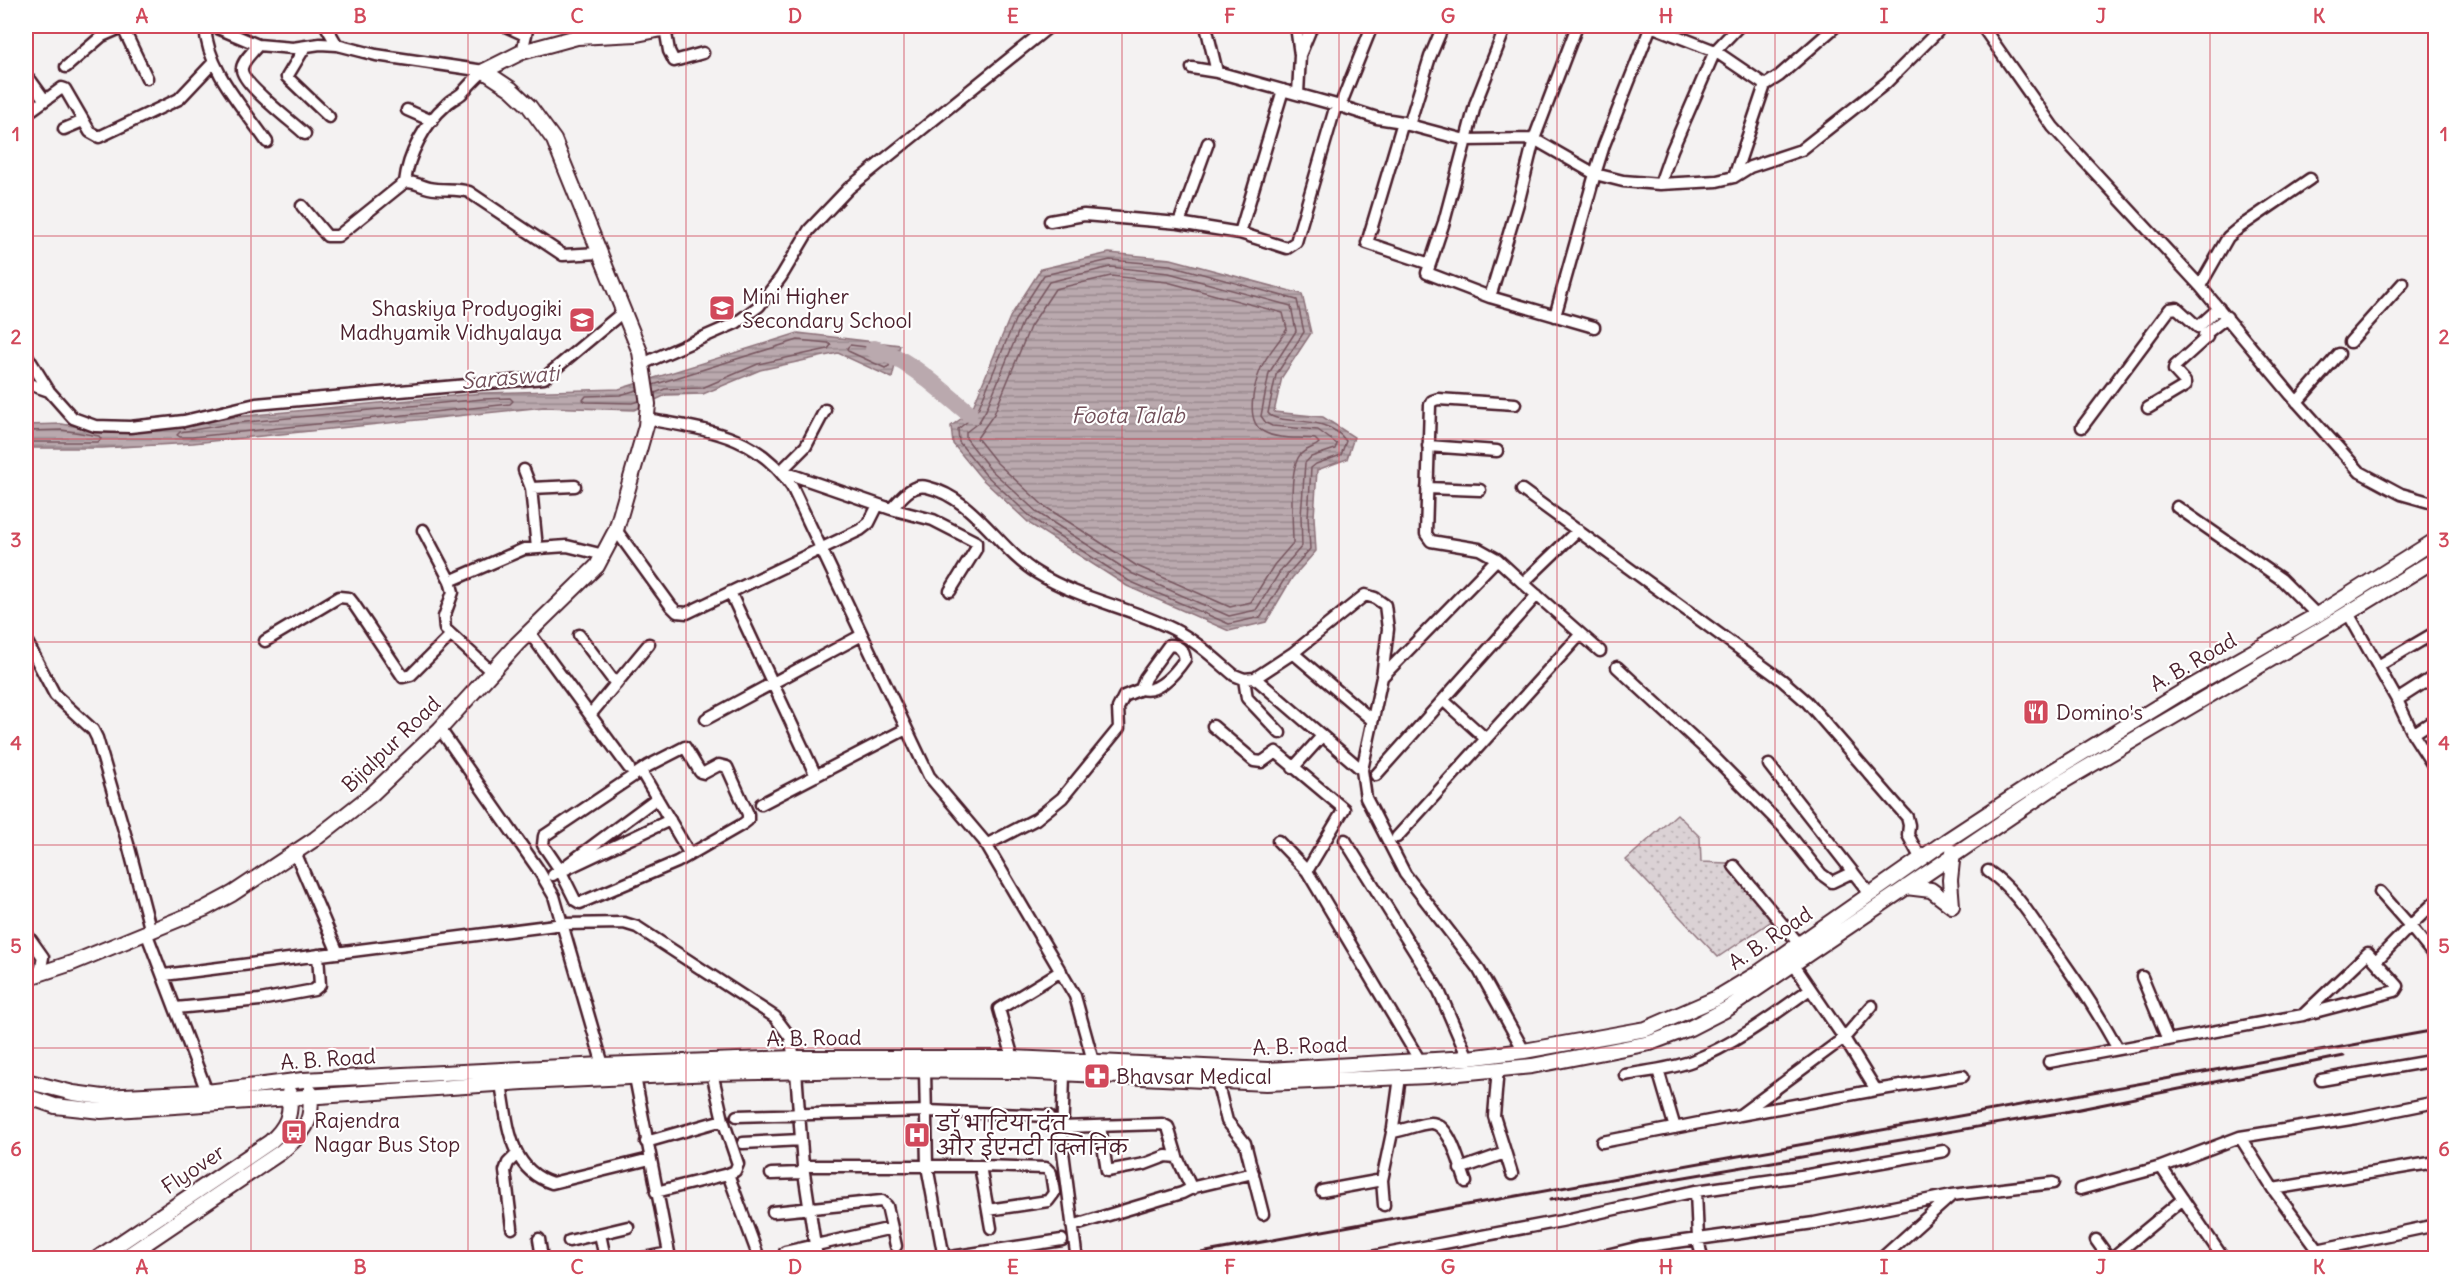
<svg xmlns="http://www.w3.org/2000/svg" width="2461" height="1284" viewBox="0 0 2461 1284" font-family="Delius,'Playpen Sans Deva',sans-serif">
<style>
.garden{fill:url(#garden-dots);stroke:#927880;stroke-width:1.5}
.water{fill:url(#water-rules);stroke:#8d727a;stroke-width:1.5}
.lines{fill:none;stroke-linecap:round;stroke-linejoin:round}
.shore{stroke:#77565f;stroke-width:1.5}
.river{stroke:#baa9ae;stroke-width:18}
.minor-casing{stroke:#4a1f2b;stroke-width:15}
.major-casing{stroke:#4a1f2b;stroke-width:18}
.minor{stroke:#fff;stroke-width:10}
.major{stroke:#fff;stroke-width:14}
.rail{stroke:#4a1f2b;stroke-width:3}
.grid{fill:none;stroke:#d1495b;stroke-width:1.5;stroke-opacity:0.55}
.labels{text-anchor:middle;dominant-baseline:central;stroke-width:4.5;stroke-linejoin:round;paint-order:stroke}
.poi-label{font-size:21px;fill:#4a1f2b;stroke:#fff;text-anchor:start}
.street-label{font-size:21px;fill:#4a1f2b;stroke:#fff}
.water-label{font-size:22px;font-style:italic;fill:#714f59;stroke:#fff}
.neatline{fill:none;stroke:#d1495b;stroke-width:2}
.grid-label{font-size:20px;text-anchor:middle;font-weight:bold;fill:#d1495b}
</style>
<defs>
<pattern id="garden-dots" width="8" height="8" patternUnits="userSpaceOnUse" patternTransform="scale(1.5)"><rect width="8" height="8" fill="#dbd2d5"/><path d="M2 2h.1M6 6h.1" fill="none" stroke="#bdb4b7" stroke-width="1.8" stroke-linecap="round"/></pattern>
<pattern id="water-rules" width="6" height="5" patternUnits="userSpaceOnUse" patternTransform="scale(1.5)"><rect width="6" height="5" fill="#baa9ae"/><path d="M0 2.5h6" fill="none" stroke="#99898e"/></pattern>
</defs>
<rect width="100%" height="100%" fill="#f4f2f2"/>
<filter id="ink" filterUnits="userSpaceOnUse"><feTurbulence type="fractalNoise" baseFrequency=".0167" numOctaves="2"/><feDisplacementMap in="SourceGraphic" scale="12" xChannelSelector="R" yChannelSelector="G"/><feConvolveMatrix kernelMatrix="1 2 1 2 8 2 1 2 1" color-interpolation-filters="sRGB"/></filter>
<g filter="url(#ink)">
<path class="garden" d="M1677,814l23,23 1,25 26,1 49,55 -58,39 -92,-97z"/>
<path class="water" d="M1109,253l62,6 131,35 9,39 -29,44 -8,35 49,5 31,20 -7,22 -30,11 -3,47 2,34 -24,27 -26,44 -37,9 -102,-45 -97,-62 -49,-46 -28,-34 -2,-18 18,-13 5,-9 36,-87 31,-48z
M798,333l102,12 -8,33 -54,-25 -78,17 -57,24 -37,1 -32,15 -90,-3 -351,36 -91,5h-76v-23l36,-1 39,7 38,1 96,-15 247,-24 137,-4z"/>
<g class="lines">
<path class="shore" d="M1110,260l60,5 127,35 7,32 -28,43 -8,38c10,14 58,-1 78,28l-5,14 -25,9 -5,4 -3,49 2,32 -23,26 -26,42 -32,7 -100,-43 -96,-62 -48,-45 -26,-32 -1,-13 15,-12 6,-10 36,-87 29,-45z
M1110,267l59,6 122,33 5,25 -27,42 -8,43 5,7 6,3 46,4 19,14 -2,5 -24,8 -6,6 -4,53 1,30 -21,24 -25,40 -27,6 -96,-42 -95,-61 -48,-44 -24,-31v-6l13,-10 7,-12 36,-87 27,-41z
M1111,276l56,6 116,31 4,16c-8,13 -20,25 -26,39 -7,17 -17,54 3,64 14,8 36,5 51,7l4,4c-5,5 -14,6 -19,12 -12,15 -7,69 -7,88l-19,22 -23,37 -21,5 -93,-41 -93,-60 -47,-43 -20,-25 17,-24 36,-87 25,-38z
M850,345l41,5 1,3 -3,13 -4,2 -37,-17 -1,-3z
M653,385l145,-45 30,3 3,2 -3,4 -70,15 -56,24 -37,1 -10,4
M637,390l-17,5 -34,1 -3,4 3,2 46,1 7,-2
M510,398l3,3 -3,3 -318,33h-12l-3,-2 3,-3 56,-9 247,-24z
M26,431l36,-1 37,6 2,3 -3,3h-72"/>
<path class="river" d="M874,349c36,10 66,41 95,64"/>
<defs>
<path id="minor" d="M205,26c2,44 38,81 62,116
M213,26l45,19 35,3 27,-4 17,1 39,10 108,16
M326,26l11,19
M505,26l20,9
M1206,26l11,46
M1296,26l4,29 -2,39
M1372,26l-32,80 37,12 26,4
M1443,26l-13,31 -21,68 56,15 69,-1 43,-113
M1982,26l71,101 147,159 91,109 69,77 41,22 35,10
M123,28l24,50
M665,28l4,23 5,10 29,-8
M258,45c-4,6 -15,15 -16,23 -3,14 52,55 63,66
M305,47l-18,30 42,40
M522,52l6,-26
M1300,55l12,-29
M66,67l36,-31 23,-10
M1192,68l25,4 123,34
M26,80l5,1 13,18
M1765,85l14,-9 57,-50
M407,110l25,11
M26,114l36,-26 3,1 25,43 9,5 80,-38 34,-36
M1409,125l-6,-3 -36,121 63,21
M64,129l19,-8
M405,182c3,-27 20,-59 41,-77 4,-5 10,-7 15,-11 8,-8 14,-16 23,-23
M1660,184l57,-3 17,-4 16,-10 51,-17 85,-67 51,-51 3,-6
M302,206l25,30h11l67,-54c9,-1 15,4 24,6 14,3 27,0 40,4l94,63 36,-2
M1050,221l34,-6 95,8 61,10 47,15 9,-6 40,-137
M1179,223l29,-80
M1240,233l43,-143
M2200,286l28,-49 12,-10 70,-48
M1490,297l-63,-24 17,-51 32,-120 30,-76
M1555,316l40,-142 28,7 37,3 12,-34 43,-99 50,34 -31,92
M1594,327l-104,-30 29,-97 15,-61 61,35 9,-29 47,-119 64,25 24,-25
M2350,342l53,-59
M26,354l23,37 24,27 22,8 35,1 54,-6 72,-17 288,-26 79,-66
M642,364l94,-41 23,-17 22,-29 28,-47 40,-42 201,-162
M26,383l23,8
M2297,402l42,-48
M2148,408l37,-22v-4l-11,-12 1,-4 32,-29 -3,-2 23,-18
M825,410l-19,36 -25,25 110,38c10,-10 20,-26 36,-22 47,11 71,62 110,86 42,26 92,34 136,56 22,11 42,30 61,46l10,4 11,-1
M647,419c58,11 109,14 145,68l137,289 55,65 91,155 18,65
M2082,427l88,-118 7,-1 21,19 21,-19
M1428,446l69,5
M524,470l7,18 6,60
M531,488l44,-2
M1427,488l53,2
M1522,490l260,190 25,22 100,115 2,8 -1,10 13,24
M2177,507l104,72 36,36
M891,509l42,11 43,22v7l-26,42
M423,530l27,51 3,11 -9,25 1,12 47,43
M616,530l55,76 6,6 10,1 173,-83 9,-7 9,-18
M1497,559l-18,-10 -48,-8 -5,-7 4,-129 2,-4 6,-2 77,5
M450,581l74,-32 43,-3 37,9
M1523,583l77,68
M730,592l86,184
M2348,613l49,87 16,34 23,36
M529,632l100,136
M579,635l37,49
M26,640l29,55 38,35 4,8 31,106 23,88
M265,641l74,-44 10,1 4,5 50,74 8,-2 40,-40
M1293,653l79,67
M2378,666l58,-34
M1617,667l94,87 72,73 38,47 11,8 21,-10
M1382,677l115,-118 26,24 55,-53
M1244,679l3,19 33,35
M1443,700l43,39
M2397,700l39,-25
M590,715l59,-71
M706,719l156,-84
M1213,726l41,35 8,1 14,-10 68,57 -37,62 113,190
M440,729l98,140 16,27 49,169
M2413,734l23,-15
M1769,765l101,129
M1293,768l29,-32
M1362,770l-107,-92 38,-25 72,-58 10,3 10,7 3,24 -6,48 -20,93 4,28 39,76 74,96 45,81
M641,771l48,82
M1376,775l161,-180
M761,804l145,-75
M1397,837l183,-202
M1345,840l94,151 29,67
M1278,841l29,30
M986,845l50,-26 26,-21 57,-70 -1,-20 6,-12 17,-7 4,-11 24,-33c9,0 15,5 16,14 -9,13 -27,35 -44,30
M295,852l43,101
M1734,866l65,78
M566,869l104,-49
M560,870l97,-72
M1988,871c25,17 40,41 57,66 27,36 51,72 73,112
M553,875l7,-5 -17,-25 1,-9 104,-70 37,-19 15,25 4,1 15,-8 8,2 21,47v6l-5,4 -66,38 -97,41 -5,-3 -15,-30
M2436,901l-26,25 26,32
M146,932l61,160
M26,933l17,24 -3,16
M2376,961l34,-35 -30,-34
M1794,965l50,73 28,-32
M164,975l399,-51 61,-1 13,4 138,90 15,20 4,21
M2142,977l26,63
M176,1008l84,-8 54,-10 6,-5 -2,-30
M1013,1058l-14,-49 62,-38
M2049,1062l254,-47 65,-62 30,33 -3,5 -92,24
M1498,1068l-4,48 18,58
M1658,1070l17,58
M796,1071l7,95 14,92
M925,1071l2,95 17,92
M712,1073l11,47 15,44 -3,7 -7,3 31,84
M1064,1073l-2,71 14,109
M1625,1075c22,-4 46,-6 67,-14 42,-16 83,-47 118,-72
M635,1077l35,181
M2321,1080l115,-20
M1217,1081l10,40 18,22 18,71
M501,1084c7,38 7,85 51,99l98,-24
M1876,1090l-136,25 104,-77 32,52 87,-14
M737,1116l190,-5 122,5
M1100,1126l7,45 38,-7 21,-8 11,1
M1061,1127l101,-3 6,3 9,30 15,32
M1392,1132c13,-2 26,-8 38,-9 21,-1 30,45 36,59
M2240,1137l33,52 163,-27
M646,1142l77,-22
M1602,1142l138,-27
M743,1143l58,-3
M803,1166h177l66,2 5,5 3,20 -6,8 -60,9
M980,1166l11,62
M2161,1167l79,-30 117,-19 79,-16
M1460,1169l45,-16
M771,1174l33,-1
M2080,1189l81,-22 62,91
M2273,1189l51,69
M1322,1191l60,-11
M1696,1191l112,-16 136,-24
M656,1192l72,-18
M1384,1205l-2,-25 11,-52 7,-51
M773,1212l109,-11 5,5 5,22 -107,24
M1072,1226l110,-33 12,-6 59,-14
M512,1228l-7,-57 3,-8 8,-8
M892,1228l4,18
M600,1234l5,24
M539,1239l3,19
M2096,1240l13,18
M569,1241l59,-14
M2317,1250l119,-25
M643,1258l26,-5
M944,1258l118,-18
M1365,1258l196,-37 135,-30 2,48 4,19
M1594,1258l46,-11 174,-24 138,-28 101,-12
M1882,1258l70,-63
M2112,1258l71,-59"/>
<path id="major" d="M1906,887l25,3 21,16
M1952,906l-2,-26 3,-28
M26,978l46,-15 132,-54 28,-15 83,-55 56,-44 69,-66 77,-85 80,-78 19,-36 30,-104 2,-22 -8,-52 -86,-212 -25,-34 -18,-17 -27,-18 38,-19 55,-15 60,-3 40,-8
M26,1081l47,12 30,4 104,-5 96,-12 300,-15 191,-7h219l255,12 200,-12 56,-7 122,-22 69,-30 40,-24 191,-134 102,-67 134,-82 135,-77 119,-75
M26,1096l29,10 46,5 423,-29 188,-9 151,-3 154,1 249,12 162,-7 104,-10 118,-23 40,-15 37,-19 330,-224 265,-156 114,-70
M98,1258l172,-116c17,-15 22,-27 19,-49
M124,1258l157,-106c22,-19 33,-29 29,-60"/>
</defs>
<use href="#minor" class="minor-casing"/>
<use href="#major" class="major-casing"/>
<use href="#minor" class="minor"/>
<use href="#major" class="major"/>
<path class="rail" d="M1550,1200l515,-88 279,-56
M1173,1258l1263,-228"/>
</g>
</g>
<path class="grid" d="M251,26v1232M468,26v1232M686,26v1232M904,26v1232M1122,26v1232M1339,26v1232M1557,26v1232M1775,26v1232M1993,26v1232M2210,26v1232M26,236h2410M26,439h2410M26,642h2410M26,845h2410M26,1048h2410"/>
<defs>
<symbol id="school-square" viewBox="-11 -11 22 22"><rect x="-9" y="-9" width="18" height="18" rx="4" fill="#d1495b" stroke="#fff"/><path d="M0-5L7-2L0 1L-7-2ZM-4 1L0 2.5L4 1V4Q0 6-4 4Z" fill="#fff"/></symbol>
<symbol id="restaurant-square" viewBox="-11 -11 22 22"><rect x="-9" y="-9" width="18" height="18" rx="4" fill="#d1495b" stroke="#fff"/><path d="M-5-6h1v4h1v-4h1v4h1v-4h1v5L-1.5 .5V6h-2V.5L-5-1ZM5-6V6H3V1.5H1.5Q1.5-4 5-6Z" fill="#fff"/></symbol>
<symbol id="pharmacy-square" viewBox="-11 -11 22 22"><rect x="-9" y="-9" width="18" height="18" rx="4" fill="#d1495b" stroke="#fff"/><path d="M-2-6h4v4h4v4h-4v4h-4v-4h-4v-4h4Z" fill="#fff"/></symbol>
<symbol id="bus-square" viewBox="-11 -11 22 22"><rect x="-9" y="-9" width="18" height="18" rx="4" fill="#d1495b" stroke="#fff"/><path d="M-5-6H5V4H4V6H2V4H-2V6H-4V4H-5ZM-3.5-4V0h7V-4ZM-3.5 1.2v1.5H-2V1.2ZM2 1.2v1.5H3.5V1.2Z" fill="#fff"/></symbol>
<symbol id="hospital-square" viewBox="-11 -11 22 22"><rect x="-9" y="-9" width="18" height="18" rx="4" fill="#d1495b" stroke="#fff"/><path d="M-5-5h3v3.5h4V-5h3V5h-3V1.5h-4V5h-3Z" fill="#fff"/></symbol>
</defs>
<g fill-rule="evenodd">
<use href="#school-square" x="707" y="293" width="30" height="30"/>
<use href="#school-square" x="567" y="305" width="30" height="30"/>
<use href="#restaurant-square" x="2021" y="697" width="30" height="30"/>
<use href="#pharmacy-square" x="1082" y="1061" width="30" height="30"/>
<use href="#bus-square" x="279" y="1117" width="30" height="30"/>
<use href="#hospital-square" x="902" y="1120" width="30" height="30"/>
</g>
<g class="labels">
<g class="poi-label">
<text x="742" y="296">Mini Higher<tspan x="742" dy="24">Secondary School</tspan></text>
<text x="562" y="308" text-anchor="end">Shaskiya Prodyogiki<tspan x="562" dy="24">Madhyamik Vidhyalaya</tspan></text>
<text x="2056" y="712">Domino's</text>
<text x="1116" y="1076">Bhavsar Medical</text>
<text x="314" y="1120">Rajendra<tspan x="314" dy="24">Nagar Bus Stop</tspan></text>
<text x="936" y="1123">डॉ भाटिया दंत<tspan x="936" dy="24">और ईएनटी क्लिनिक</tspan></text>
</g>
<g class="street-label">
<text transform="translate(2193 662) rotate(-30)">A. B. Road</text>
<text transform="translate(391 744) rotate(-44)">Bijalpur Road</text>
<text transform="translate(1770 938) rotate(-34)">A. B. Road</text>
<text transform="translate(814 1038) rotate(-1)">A. B. Road</text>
<text transform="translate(1300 1046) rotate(-2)">A. B. Road</text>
<text transform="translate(328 1059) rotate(-4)">A. B. Road</text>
<text transform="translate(193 1169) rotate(-34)">Flyover</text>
</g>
<g class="water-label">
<text transform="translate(510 377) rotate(-5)">Saraswati</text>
<text x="1128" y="415">Foota Talab</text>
</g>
</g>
<rect width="2461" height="1284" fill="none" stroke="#fff" stroke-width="66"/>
<rect x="33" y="33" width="2395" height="1218" class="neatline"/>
<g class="grid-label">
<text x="142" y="23">A</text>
<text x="360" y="23">B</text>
<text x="577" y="23">C</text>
<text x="795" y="23">D</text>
<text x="1013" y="23">E</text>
<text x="1230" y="23">F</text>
<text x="1448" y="23">G</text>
<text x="1666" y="23">H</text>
<text x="1884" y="23">I</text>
<text x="2101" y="23">J</text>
<text x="2319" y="23">K</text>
<text x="16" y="141">1</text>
<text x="2444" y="141">1</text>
<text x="16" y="344">2</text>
<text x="2444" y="344">2</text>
<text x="16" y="547">3</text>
<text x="2444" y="547">3</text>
<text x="16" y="750">4</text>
<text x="2444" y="750">4</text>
<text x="16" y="953">5</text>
<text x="2444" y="953">5</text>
<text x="16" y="1156">6</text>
<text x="2444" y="1156">6</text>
<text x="142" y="1274">A</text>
<text x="360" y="1274">B</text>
<text x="577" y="1274">C</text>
<text x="795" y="1274">D</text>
<text x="1013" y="1274">E</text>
<text x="1230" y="1274">F</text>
<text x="1448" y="1274">G</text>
<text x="1666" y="1274">H</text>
<text x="1884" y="1274">I</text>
<text x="2101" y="1274">J</text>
<text x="2319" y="1274">K</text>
</g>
</svg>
